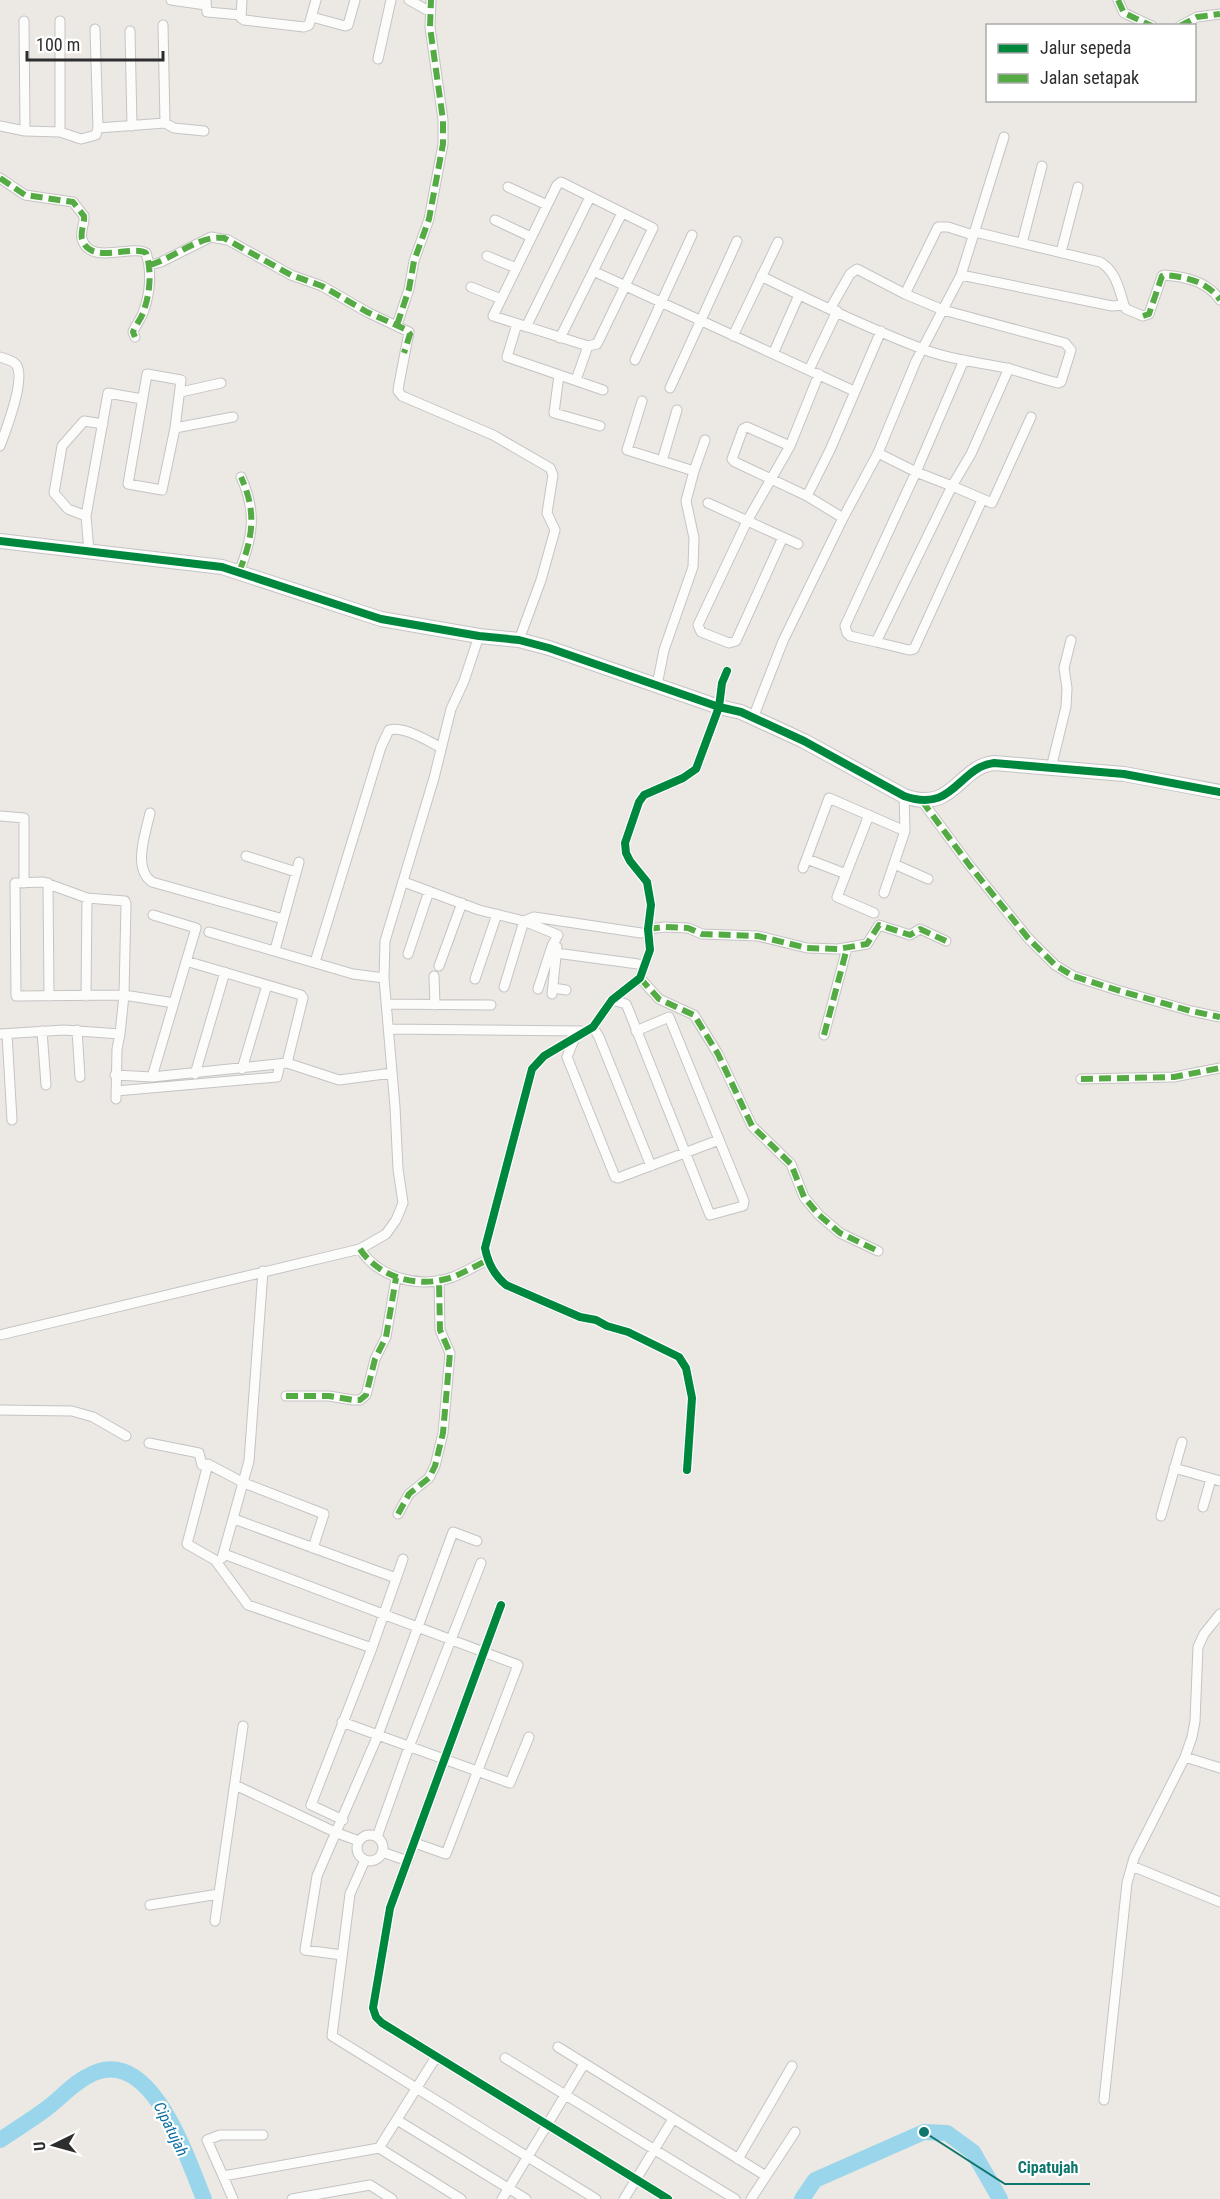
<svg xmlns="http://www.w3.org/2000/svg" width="1220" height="2199" viewBox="0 0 1220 2199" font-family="'Roboto Condensed',sans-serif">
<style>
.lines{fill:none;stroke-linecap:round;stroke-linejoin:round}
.river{stroke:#99d6ec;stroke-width:16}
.street-casing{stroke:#c5c4c5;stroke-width:11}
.secondary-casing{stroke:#c5c4c5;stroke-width:16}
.street{stroke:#fcfcfb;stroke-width:9}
.secondary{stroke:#fcfcfb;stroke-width:14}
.quiet{stroke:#54ab44;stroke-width:6;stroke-dasharray:12 6;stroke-linecap:butt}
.cycleway-casing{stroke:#fff;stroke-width:11}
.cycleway{stroke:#00873e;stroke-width:8}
.labels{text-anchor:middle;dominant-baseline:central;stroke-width:4.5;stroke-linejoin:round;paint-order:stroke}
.water-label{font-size:16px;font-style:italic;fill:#0d6fa3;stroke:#fff}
.leader{fill:none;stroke:#0f766e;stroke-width:2}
.callout-dot{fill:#0f766e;stroke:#fff;stroke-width:2}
.callout-label{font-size:16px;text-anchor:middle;font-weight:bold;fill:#0f766e;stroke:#fff;stroke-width:4.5;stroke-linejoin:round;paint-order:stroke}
</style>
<rect width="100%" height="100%" fill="#ece8e4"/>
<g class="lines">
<path class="river" d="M0,2140c15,-10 31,-20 46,-31 16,-12 29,-28 48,-36 59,-25 94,88 110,126
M802,2199l13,-19 109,-48 23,1 26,19 27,47"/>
<defs>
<path id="street" d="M171,0l35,5
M206,0l1,12 34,3
M242,0l-1,18 3,2 60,7 5,-2 7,-25
M409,0l20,11
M1118,0l6,13 28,13
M312,17l33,9 3,-1 7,-25
M24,21l1,110
M60,21v111
M163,25l2,98
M1180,26l17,-9 23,-3
M95,29l3,99
M130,31l2,95
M378,59l13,-59
M0,126l25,5 35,1 21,7 15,-4 2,-7 67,-5 9,5 30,3
M0,178l25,17 48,7 11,14c1,7 -4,15 -2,23 8,27 50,5 64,14 6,18 4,40 -2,57 -2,8 -8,14 -11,22l2,5
M561,182l92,46 -56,116 -9,2 -95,-30 64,-131z
M508,187l39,18
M495,220l36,17
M975,232l125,30c16,9 19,27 24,43
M1022,243l20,-77
M1061,252l17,-65
M487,256l29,12
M150,265l11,-3 50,-25 17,3 63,35 31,11 45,26 42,20 -10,52 -1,7 4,5 91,39 57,33 3,7 -6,38 8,17 -14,50 -22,60
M593,271l261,120
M961,275l151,31 12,-1 2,4 17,7 6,-2 13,-38 2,-1c22,2 43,6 56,25
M761,276c52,26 105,51 159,72 27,11 57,14 86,20 17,4 34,11 52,15l3,-1 10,-32 -6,-7 -122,-33 -38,-16 -48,-25 -7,5 -20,35
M471,287l30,12
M905,294l33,-67h10l25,8
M517,324l-10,33 96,33
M397,325l12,-36 5,-28 15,-42 14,-75v-24l-13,-93 1,-27
M526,327l64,-130
M733,336l45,-94
M560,338l62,-125
M773,354l26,-59
M0,357c5,2 15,4 17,9 8,15 -11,64 -17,80
M635,360l57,-125
M1009,368l-38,86 -19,32 40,17 39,-86
M809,370l28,-59
M147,374l34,6 -6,48 -13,62 -34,-6z
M559,375l-5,38 46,13
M576,380l12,-34
M670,388l67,-147
M181,392l40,-9
M642,401l-15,49 67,21
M175,428l58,-11
M790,446l-43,-19 -4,2 -11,30 3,3 72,34 36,22
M878,453l38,19 48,-112
M662,461l15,-51
M916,472l36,14 -76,156 -26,-6 -3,-3 -2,-7z
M807,496l23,-46 51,-119
M708,503l90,41
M86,516l-18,-7 -14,-16 8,-47 22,-25 19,3
M783,537l-47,104 -7,2 -28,-11 -3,-7 49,-104 43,-75 29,-72
M89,551l-3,-35 22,-123 34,6
M239,572c14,-34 18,-60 2,-95
M876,642l33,8 5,-1 68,-149
M657,685l7,-35 29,-83 1,-29 -8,-37 8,-30 11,-31
M753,718l30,-77 60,-123 35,-65 38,-92 45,-86 43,-138
M1051,768l15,-61 1,-19 -3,-20 7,-28
M922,801l48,65 58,72 27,27 18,11 44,14 74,21 29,6
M150,813c-4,19 -18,55 2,69l131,37
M869,815l-32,82 37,16
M0,816l24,2v65
M246,856l50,16
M807,859l39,15
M894,864l34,15
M803,868l26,-70 76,33
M404,882l75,28 45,11 10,-4 107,16
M48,883l1,113
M884,893l21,-62 -1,-35
M648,929l17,-2 23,1 14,6 56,2 49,12 31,1 29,-5 12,-19 31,10 10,-6 26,12
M209,932l144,42 31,4
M275,950l24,-88
M556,953l82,11
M408,954l21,-63
M186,961l115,34 2,3 -16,65
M315,962l66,-215 8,-17c15,-4 37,10 51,17
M439,966l23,-63
M434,976l1,29
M640,978l19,21 35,16 24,39 34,72 39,38 13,33 15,18 21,18 38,18
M475,979l22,-65
M504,987l20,-66 34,14 -6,11 -14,43
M553,988l13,2
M552,994l5,-47
M86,996l1,-98
M612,1000l14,4 3,7 81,204 33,-9 1,-5 -75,-184 -33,14
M386,1004l105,1
M593,1027l6,10 52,129
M389,1029l192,2
M77,1030l3,47
M42,1031l4,54
M0,1034l64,-4 56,4 -3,15 -1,50
M7,1034l5,86
M120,1034l4,-39 2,-91 -1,-3 -38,-3 -44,-16 -28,1 1,113 108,-1 50,8
M576,1035l-9,22 48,120 3,1 101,-38
M824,1035l23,-87
M242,1069l25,-84
M195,1074l30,-102
M115,1075l37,2 135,-14 52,17 53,-7
M152,1077l44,-149 -43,-13
M1081,1079l93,-2 46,-9
M116,1091l161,-14 3,-13
M360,1249c19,29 59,40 93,28 12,-5 23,-11 34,-17
M0,1335l360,-86 26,-15 10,-14 7,-17 -5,-34 -3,-62 -11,-129 1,-37 49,-163 17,-69 13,-28 15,-45
M286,1396h43l24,4h7l6,-5 9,-36 11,-22 10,-59
M0,1410l72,1 21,6 33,19
M149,1443l50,10 3,12 6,-1 36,19 80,31 -11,34
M208,1464l-21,80 28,16 33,45 124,43
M1174,1468l46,13
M687,1470l5,-72 -6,-30 -7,-11 -51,-25 -21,-6 -11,-6 -16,-3 -74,-32c-12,-10 -18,-21 -21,-37l47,-179 12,-13 49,-29 19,-27 28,-22 10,-28 -2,-21 3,-24 -4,-23 -17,-21 -4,-8 -1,-10 14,-41 5,-7 39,-17 13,-9 23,-62 3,-24 5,-12
M1203,1507l8,-28
M398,1514l11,-20 20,-16 6,-12 8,-33 7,-80 -10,-23 -1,-50
M1161,1516l21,-74
M234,1519l162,59
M224,1554l294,111 -72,189 -31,-11
M222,1558l27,-97 14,-190
M501,1605l-111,303 -17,100 3,9 6,6 286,176
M342,1722l168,61 19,-46
M1185,1757l35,11
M235,1785l102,48 22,8
M343,1820l-32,-15 61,-157 31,-89
M357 1848a13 13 0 1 1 26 0a13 13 0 1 1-26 0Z
M377,1837l32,-90 72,-184
M382,1852l26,9
M365,1860l-15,34 -18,142 264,163
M1132,1866l88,36
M150,1905l69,-11
M215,1921l28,-195
M342,1955l-37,-5 12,-74 61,-141 75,-203 24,9
M558,2047l208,129
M505,2058l230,141
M1104,2100l23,-217 7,-25 51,-101 7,-20 3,-16 3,-74 6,-13 16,-20
M397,2120l129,79
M263,2135h-43l-13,5 16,36 156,-28 82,51
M379,2148l57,-91
M738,2159l54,-93
M223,2176l10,23
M292,2199l78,-14 22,14
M502,2199l82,-135
M624,2199l49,-80
M751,2199l44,-67"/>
<path id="secondary" d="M0,541l222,26 159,52 98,17 40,4 30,8 170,59 22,5 63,29 100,55c50,18 54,-29 90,-33l130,11 96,18"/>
</defs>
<use href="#street" class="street-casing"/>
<use href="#secondary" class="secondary-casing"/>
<use href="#street" class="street"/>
<use href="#secondary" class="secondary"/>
<path class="quiet" d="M1118,0l6,13 28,13
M1180,26l17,-9 23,-3
M0,178l25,17 48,7 11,14c1,7 -4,15 -2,23 8,27 50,5 64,14 6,18 4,40 -2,57 -2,8 -8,14 -11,22l2,5
M150,265c25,-7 48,-30 74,-27l67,37 31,11 45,26 40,18 3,4 -6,19
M1143,316l6,-2 13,-38 2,-1c22,2 43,6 56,25
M397,325l12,-36 5,-28 15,-42 14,-75v-24l-13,-93 1,-27
M239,572c14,-34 18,-60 2,-95
M922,801l48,65 58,72 27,27 18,11 44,14 74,21 29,6
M648,929l17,-2 23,1 14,6 56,2 49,12 31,1 29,-5 12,-19 31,10 10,-6 26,12
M640,978l19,21 35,16 24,39 34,72 39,38 13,33 15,18 21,18 38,18
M824,1035l23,-87
M1081,1079l93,-2 46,-9
M360,1249c19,29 59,40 93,28 12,-5 23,-11 34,-17
M286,1396h43l24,4h7l6,-5 9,-36 11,-22 10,-59
M398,1514l11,-20 20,-16 6,-12 8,-33 7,-80 -10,-23 -1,-50"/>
<defs>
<path id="cycleway" d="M0,541l222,26 159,52 98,17 40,4 30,8 170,59 22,5 63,29 100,55c50,18 54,-29 90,-33l130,11 96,18
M687,1470l5,-72 -6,-30 -7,-11 -51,-25 -21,-6 -11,-6 -16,-3 -74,-32c-12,-10 -18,-21 -21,-37l47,-179 12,-13 49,-29 19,-27 28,-22 10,-28 -2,-21 3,-24 -4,-23 -17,-21 -4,-8 -1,-10 14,-41 5,-7 39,-17 13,-9 23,-62 3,-24 5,-12
M501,1605l-111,303 -17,100 3,9 6,6 286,176"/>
</defs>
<use href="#cycleway" class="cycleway-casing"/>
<use href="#cycleway" class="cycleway"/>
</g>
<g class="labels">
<g class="water-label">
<text transform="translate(171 2129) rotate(64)">Cipatujah</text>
</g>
</g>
<path class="leader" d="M924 2132L1005 2184H1090"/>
<circle class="callout-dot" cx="924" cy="2132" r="6"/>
<g class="callout-label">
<text x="1048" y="2173">Cipatujah</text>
</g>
<rect x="986" y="24" width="210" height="78" fill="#ffffff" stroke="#ababab" stroke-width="1.5"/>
<rect x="998" y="44" width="30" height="9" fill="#00873e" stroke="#ababab" stroke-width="1.5"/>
<text x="1040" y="54" font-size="18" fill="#2e2e2e">Jalur sepeda</text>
<rect x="998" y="74" width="30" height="9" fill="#54ab44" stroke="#ababab" stroke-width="1.5"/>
<text x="1040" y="84" font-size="18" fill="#2e2e2e">Jalan setapak</text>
<g transform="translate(54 2145) rotate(265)" stroke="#ffffff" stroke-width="4.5" paint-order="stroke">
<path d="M0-4.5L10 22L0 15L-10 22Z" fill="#2e2e2e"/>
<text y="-9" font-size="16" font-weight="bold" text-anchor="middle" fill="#2e2e2e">U</text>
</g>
<path d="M27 51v9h136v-9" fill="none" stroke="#2e2e2e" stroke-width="3"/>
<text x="36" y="51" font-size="18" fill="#2e2e2e" stroke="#ffffff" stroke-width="4.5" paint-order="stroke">100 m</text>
</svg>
